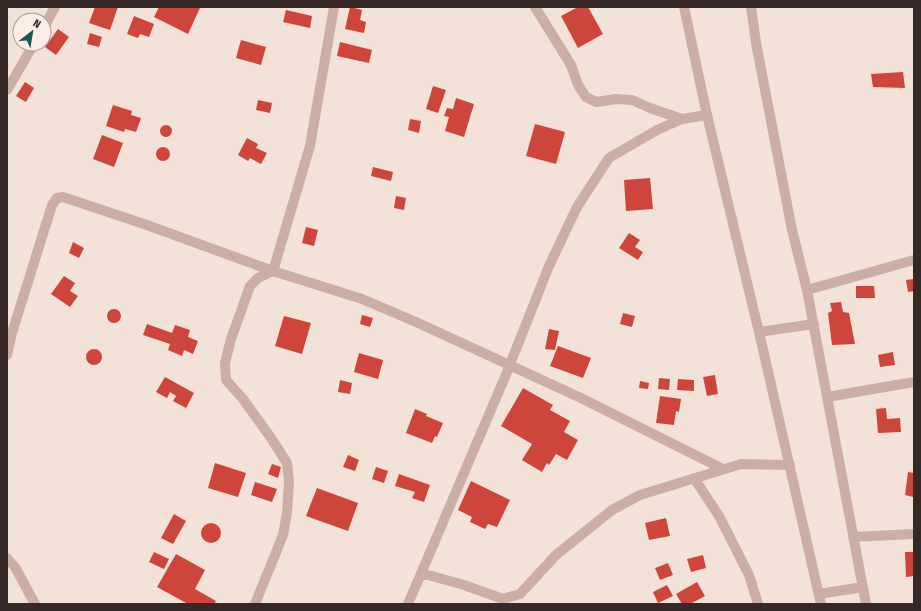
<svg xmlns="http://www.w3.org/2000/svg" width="921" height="611" viewBox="0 0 921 611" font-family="'Fira Sans Condensed',sans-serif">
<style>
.building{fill:#ce463b}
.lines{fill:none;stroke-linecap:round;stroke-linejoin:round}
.minor{stroke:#cbafa4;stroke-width:10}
</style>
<rect width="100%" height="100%" fill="#f3e2d8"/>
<path class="building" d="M95,7h23l-8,23 -21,-7z
M159,7h39l2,1 -12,26 -34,-17z
M350,7l12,3 -2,10 6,2 -2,11 -19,-4z
M578,7h10l15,27 -25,14 -17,-32z
M286,10l26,6 -2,12 -27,-6z
M134,16l20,8 -5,13 -9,-3 -2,4 -11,-4z
M58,29l11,8 -13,18 -11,-8z
M90,33l12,4 -3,10 -12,-3z
M241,40l25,7 -5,18 -25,-7z
M340,42l32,8 -3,13 -32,-7z
M903,72l2,16 -32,-1 -2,-13z
M25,82l9,6 -8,14 -10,-6z
M433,86l13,4 -8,23 -12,-4z
M456,98l18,6 -10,33 -19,-6 4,-14 -5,-1 3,-8 6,1z
M258,100l14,3 -2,10 -14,-3z
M113,105l19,6 -1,4 10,3 -5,14 -11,-3 -1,3 -18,-6z
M410,119l11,2 -2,12 -11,-3z
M535,124l30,8 -9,32 -30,-8z
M160 131a6 6 0 1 1 12 0a6 6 0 1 1-12 0Z
M102,135l21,8 -9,24 -21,-8z
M247,138l11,6 -2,4 11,5 -6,11 -11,-6 -2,3 -10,-6z
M156 154a7 7 0 1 1 14 0a7 7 0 1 1-14 0Z
M373,167l20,5 -2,9 -20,-5z
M650,178l3,31 -27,2 -2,-31z
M396,196l10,2 -2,12 -10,-2z
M306,227l12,3 -4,16 -12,-3z
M629,233l11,7 -5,7 8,5 -5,8 -19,-12z
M73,242l11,6 -5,10 -10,-5z
M64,276l11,7 -5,8 8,5 -8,11 -19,-13z
M914,279v12l-6,1 -2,-12z
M856,286h18l1,12h-19z
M841,302l2,10 6,1 6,31 -23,1 -4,-32 4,-2 -2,-8z
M107 316a7 7 0 1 1 14 0a7 7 0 1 1-14 0Z
M623,313l12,3 -3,11 -12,-3z
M362,315l11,3 -3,9 -10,-3z
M284,316l27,7 -9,31 -27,-8z
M147,324l25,9 3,-8 15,5 -2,7 10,4 -5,13 -9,-4 -2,6 -14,-6 2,-6 -27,-9z
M549,329l10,2 -4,19 -10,-1z
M558,346l33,12 -8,20 -33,-12z
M86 357a8 8 0 1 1 16 0a8 8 0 1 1-16 0Z
M893,352l2,13 -15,2 -2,-12z
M359,353l24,7 -5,19 -24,-7z
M715,375l3,19 -11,2 -4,-19z
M165,377l29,16 -8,15 -13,-7 3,-5 -6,-4 -3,6 -11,-6z
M659,378l11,1 -1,11 -11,-1z
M678,379l16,1v11l-17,-1z
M340,380l12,3 -2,11 -12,-2z
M640,381l9,2 -1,6 -9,-1z
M523,388l30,17 -3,5 20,11 -6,11 14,8 -11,20 -11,-6 -7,11 -2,-2 -5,9 -20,-12 10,-16 -31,-18z
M660,396l21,3 -2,13 -3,-1 -2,14 -18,-2z
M886,408l1,11 13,-1 1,14 -23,1 -2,-24z
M415,409l12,5 -1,2 17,7 -6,14 -2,-1 -3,7 -26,-10z
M348,455l11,5 -4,11 -12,-4z
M215,463l31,10 -8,24 -30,-9z
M272,464l9,3 -3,11 -10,-4z
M376,467l12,4 -4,12 -12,-4z
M908,472l6,1 -1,24 -8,-2z
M399,474l31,11 -6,17 -12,-4 3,-6 -20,-6z
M471,481l39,19 -13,27 -9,-3 -3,5 -15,-7 2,-5 -14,-7z
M255,482l22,7 -5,13 -21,-7z
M317,488l41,15 -10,28 -42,-15z
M174,514l12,7 -13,23 -12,-6z
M666,518l4,18 -21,4 -4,-17z
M201 533a10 10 0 1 1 20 0a10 10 0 1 1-20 0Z
M154,552l15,7 -5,10 -15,-7z
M905,552h9v24l-8,1z
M176,554l29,16 -10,19 21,12 -2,3h-26l-31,-17z
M703,555l3,13 -15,4 -4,-13z
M668,563l5,12 -13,5 -5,-12z
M697,582l8,14 -15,8h-8l-6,-10z
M667,585l6,11 -15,7 -5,-11z"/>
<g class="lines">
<path class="minor" d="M535,7l36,58 7,20 8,12 10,5 20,-3 16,1 18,8 32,11
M684,7l23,108 55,230 59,259
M751,7l5,36 36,187 15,60 59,314
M44,27l11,-20
M7,90l27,-46
M807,290l107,-30
M759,332l55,-8
M7,355l5,-22 40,-128 5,-7 6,-1 84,28 126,46 89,28 54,23 165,76 142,71
M827,397l87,-15
M694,478l25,38 30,59 9,29
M853,537l61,-3
M7,558l8,9 20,37
M421,573l43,12 39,14 17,-5 36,-39 56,-45 28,-15 101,-31 49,1
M819,594l44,-7
M255,604l28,-69 4,-22 2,-32 -2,-18 -16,-25 -28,-39 -17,-19 -1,-17 6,-24 19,-53 8,-8 15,-7 37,-125 24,-139
M408,604l97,-227 44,-111 28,-59 32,-49 48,-28 25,-11 25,-4"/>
</g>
<rect width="921" height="611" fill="none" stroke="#362826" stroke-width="16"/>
<g transform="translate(32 32) rotate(31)"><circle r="19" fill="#faede5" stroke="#ac9e99"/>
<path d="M0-3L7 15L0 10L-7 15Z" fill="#195a54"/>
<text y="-6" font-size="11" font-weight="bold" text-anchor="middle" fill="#362826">N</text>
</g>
</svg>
